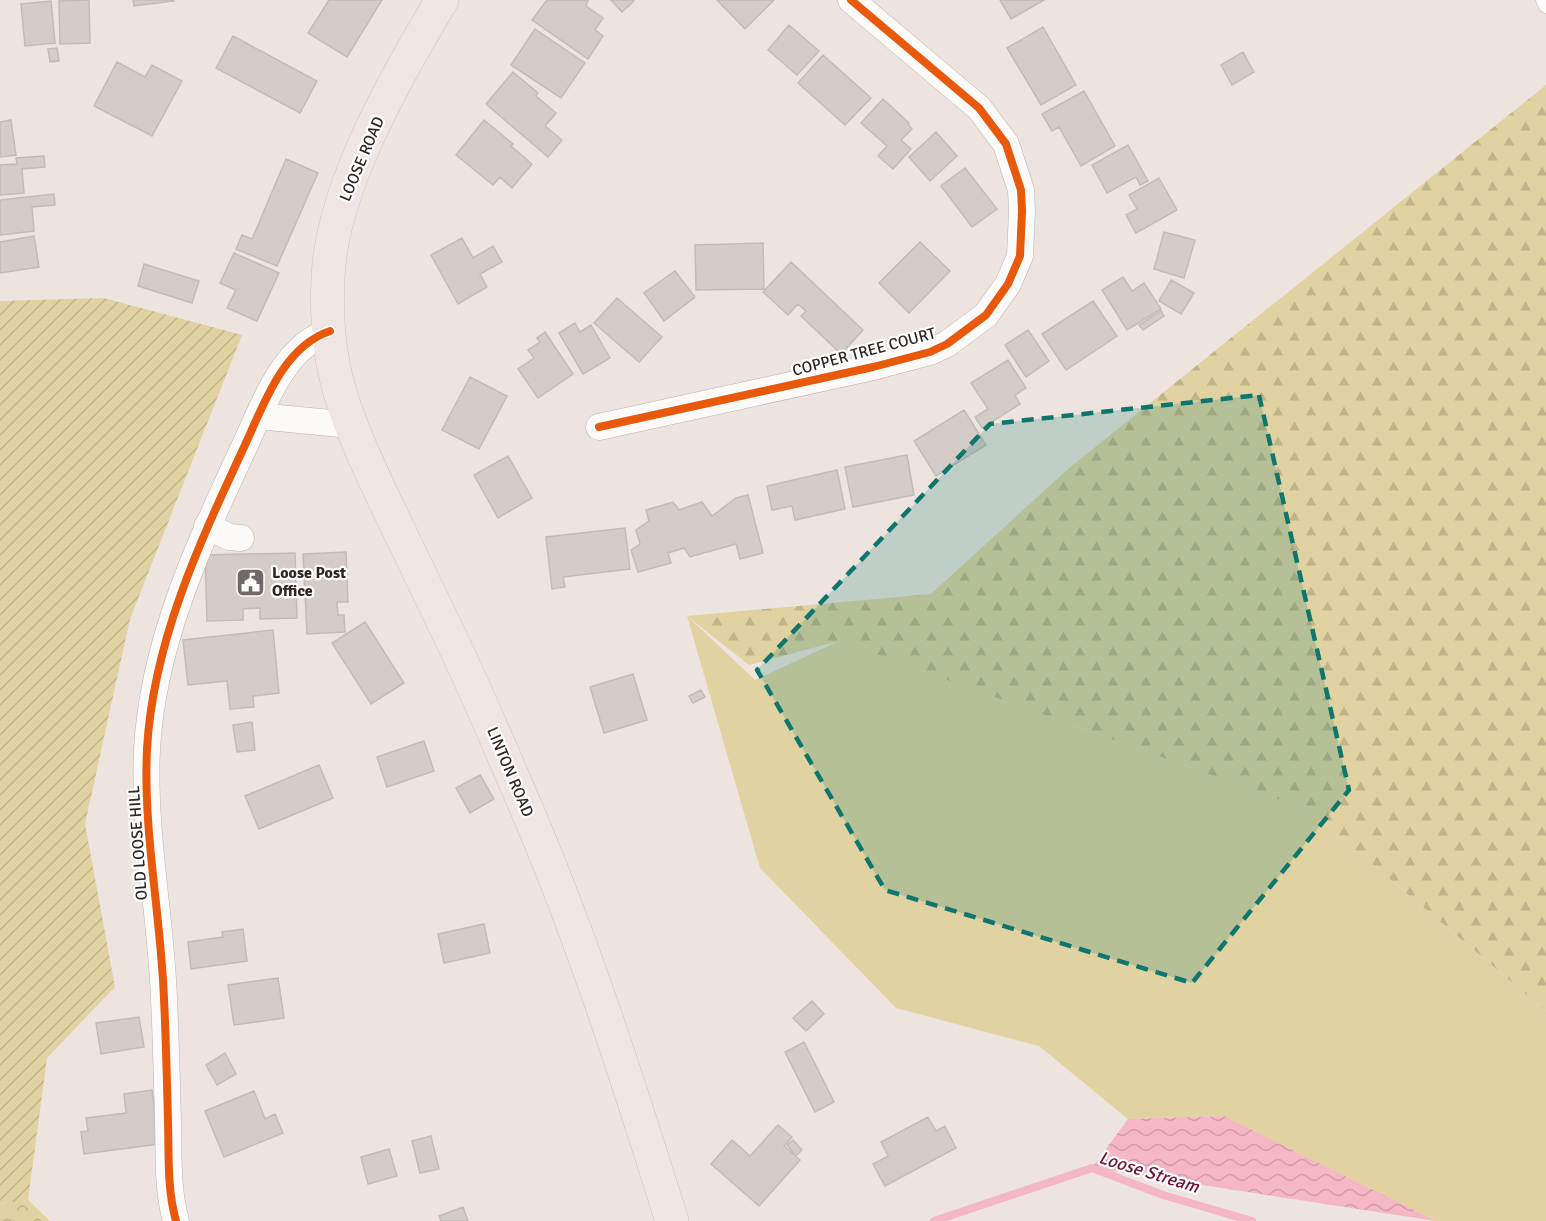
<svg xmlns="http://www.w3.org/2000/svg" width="1546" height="1221" viewBox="0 0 1546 1221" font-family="Signika,sans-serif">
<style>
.grass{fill:#e0d2a1}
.forest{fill:url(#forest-firs)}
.park{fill:url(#park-crowns)}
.garden{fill:url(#garden-furrows)}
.water{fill:url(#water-waves)}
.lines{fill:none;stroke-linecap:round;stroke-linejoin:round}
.stream{stroke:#f4b7c3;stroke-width:8}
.building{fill:#d3ccc7;stroke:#c2bcb7;stroke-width:1.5}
.lane-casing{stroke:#b9b2ae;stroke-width:15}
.street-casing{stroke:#b9b2ae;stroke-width:27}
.highway-casing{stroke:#c7c2c0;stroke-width:34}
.lane{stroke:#fcfbfa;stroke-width:14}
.street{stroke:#fcfbfa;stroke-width:26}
.highway{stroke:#f0e5e2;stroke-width:33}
.cycleway-casing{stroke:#fff;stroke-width:11}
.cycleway{stroke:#e8590c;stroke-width:8}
.marked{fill:#0f766e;fill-opacity:0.2;stroke:#0f766e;stroke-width:4.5;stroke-dasharray:12 8;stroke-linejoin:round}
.labels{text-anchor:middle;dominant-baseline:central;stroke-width:4.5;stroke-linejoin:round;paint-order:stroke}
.street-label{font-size:16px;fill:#2d2724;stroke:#fff}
.poi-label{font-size:16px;font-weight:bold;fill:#2d2724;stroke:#fff;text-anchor:start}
.water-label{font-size:18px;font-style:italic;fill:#6c1233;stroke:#fff}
</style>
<defs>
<pattern id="forest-firs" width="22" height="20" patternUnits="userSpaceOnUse" patternTransform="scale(1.5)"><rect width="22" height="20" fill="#e0d2a1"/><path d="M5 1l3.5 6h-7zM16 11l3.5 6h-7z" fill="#c0b48a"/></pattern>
<pattern id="park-crowns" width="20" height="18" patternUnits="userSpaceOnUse" patternTransform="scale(1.5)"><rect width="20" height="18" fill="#e0d2a1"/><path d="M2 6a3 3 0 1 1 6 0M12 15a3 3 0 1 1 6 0" fill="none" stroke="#c0b48a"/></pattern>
<pattern id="garden-furrows" width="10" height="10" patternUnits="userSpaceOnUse" patternTransform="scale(1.5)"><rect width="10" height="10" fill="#e0d2a1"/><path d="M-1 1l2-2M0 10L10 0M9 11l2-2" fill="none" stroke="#c0b48a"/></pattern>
<pattern id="water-waves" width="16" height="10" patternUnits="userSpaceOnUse" patternTransform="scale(1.5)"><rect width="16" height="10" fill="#f4b7c3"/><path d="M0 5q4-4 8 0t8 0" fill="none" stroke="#d29da7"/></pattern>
</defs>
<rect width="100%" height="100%" fill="#ede4df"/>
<path class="grass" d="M687,616l68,64 84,-39 469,169 238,201v210h-110l-212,-105 -96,3 -89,-73 -143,-38 -136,-140z"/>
<path class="forest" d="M1546,85v926l-238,-201 -469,-169 -90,24 -62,-49 244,-22 137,-125z"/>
<path class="park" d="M28,1200l22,21h-50v-17z"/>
<path class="garden" d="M104,298l138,37 -112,284 -45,205 30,163 -68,71 -19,142 -28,4v-903z"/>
<path class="water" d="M1224,1116l212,105 -344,-53 36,-49z"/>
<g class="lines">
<path class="stream" d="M934,1221l158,-53 71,27 89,26"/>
</g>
<path class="building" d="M89,0l1,43 -30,1 -1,-43z
M133,0h40l1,1 -40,5z
M329,0h53l-35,57 -39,-24z
M547,0h41l-2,6 17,12 -8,12 8,6 -15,23 -56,-39z
M611,0h22l1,1 -12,11z
M717,0h57l-29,29z
M1000,0h44l-33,19z
M51,1l4,42 -30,3 -4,-42z
M789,25l30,26 -22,24 -29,-25z
M1043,27l33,58 -35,20 -34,-57z
M535,29l50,34 -24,35 -50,-33z
M233,36l84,45 -17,32 -84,-45z
M57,48l2,13 -9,1 -2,-13z
M1243,52l11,20 -22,13 -11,-20z
M823,55l48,43 -26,27 -47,-42z
M117,62l28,15 7,-12 30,16 -30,55 -58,-30z
M513,72l25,21 -2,3 20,17 -11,13 17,14 -14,17 -62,-53z
M1084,91l31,55 -34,20 -22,-39 -7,4 -10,-17z
M883,99l26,24 -1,1 4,5 -11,11 10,9 -18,20 -15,-13 9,-10 -26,-23z
M11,120l5,35 -16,2v-35z
M484,120l29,24 -2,2 21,18 -20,24 -12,-11 -7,8 -37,-30z
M936,132l21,24 -27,25 -21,-24z
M1128,145l20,36 -8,4 -4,-8 -29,16 -15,-28z
M44,156l1,11 -23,2 2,24 -24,2v-30l17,-1 -1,-6z
M286,159l32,14 -41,93 -41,-17 6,-14 10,4z
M965,168l32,41 -25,18 -31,-41z
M1159,178l18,32 -41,23 -10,-18 11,-6 -8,-14z
M54,194l1,11 -23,2 2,24 -34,4v-35z
M1164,232l31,8 -11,38 -30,-9z
M34,236l5,31 -39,6v-31z
M462,238l11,20 20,-12 9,16 -22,12 7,13 -29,17 -27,-49z
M920,242l30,29 -41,42 -30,-30z
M763,243l1,46 -68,1 -1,-45z
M234,253l45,20 -22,48 -30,-13 9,-18 -16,-7z
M791,262l72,68 -22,24 -40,-38 5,-5 -8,-7 -10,11 -25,-23z
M144,264l55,17 -7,22 -54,-17z
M675,271l20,26 -31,24 -20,-28z
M1123,277l9,14 12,-8 17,26 -34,21 -25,-40z
M1171,280l23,13 -13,21 -22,-13z
M617,298l45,39 -23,25 -45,-39z
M1093,301l24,35 -51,34 -24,-36z
M1161,311l3,5 -21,14 -4,-5z
M575,323l5,9 11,-7 19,33 -27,16 -24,-41z
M1028,330l21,31 -23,16 -21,-32z
M545,332l28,42 -35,24 -20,-29 16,-11 -6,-8 12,-8 -3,-4z
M1008,360l18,28 -11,7 5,9 -38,24 -7,-11 13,-8 -17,-26z
M470,377l37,19 -28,53 -37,-19z
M964,410l22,35 -50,31 -22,-35z
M907,455l7,40 -61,12 -8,-40z
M508,456l24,42 -34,20 -24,-43z
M837,470l8,39 -50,11 -3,-14 -20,4 -5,-24z
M748,495l15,58 -23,6 -4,-15 -46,13 -6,-9 -16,5 3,10 -33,9 -7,-22 9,-6 -4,-14 13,-9 -3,-11 27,-8 6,8 23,-8 10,14 24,-18z
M625,528l5,41 -67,8 2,10 -13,2 -6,-52z
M346,552l2,50h-11l1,13h6l1,17 -38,2 -4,-80z
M295,553l2,65 -37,1v-11l-17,1v11l-36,1 -2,-66z
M365,622l39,61 -33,21 -39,-61z
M273,630l6,63 -26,3 1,11 -24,2 -3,-28 -39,4 -5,-45z
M633,674l14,46 -43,13 -14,-46z
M701,690l4,7 -12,6 -4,-7z
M252,722l3,28 -18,2 -4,-27z
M424,741l10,30 -47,16 -10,-30z
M319,765l14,33 -74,31 -14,-33z
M480,775l14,24 -24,14 -14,-25z
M484,924l6,29 -46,10 -6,-29z
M243,929l4,32 -56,8 -3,-27 35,-5 -1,-5z
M278,978l6,40 -50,7 -6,-40z
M812,1001l12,13 -18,17 -13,-13z
M139,1017l5,30 -43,7 -5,-31z
M804,1042l30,60 -19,10 -30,-60z
M225,1053l11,21 -19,11 -11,-20z
M152,1090l7,54 -75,10 -3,-22 7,-1 -2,-13 40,-5 -2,-19z
M254,1091l11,28 10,-5 8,19 -59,24 -19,-46z
M928,1117l8,14 9,-5 11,22 -71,38 -12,-22 15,-8 -7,-14z
M778,1125l14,12 -8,9 16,14 -41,46 -48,-42 21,-24 18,16z
M431,1136l8,33 -19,4 -8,-32z
M793,1140l9,10 -6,6 -9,-11z
M389,1149l8,27 -29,8 -7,-27z
M463,1207l5,14h-27l-2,-5z"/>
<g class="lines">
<defs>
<path id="lane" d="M1543,0l3,6"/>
<path id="street" d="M258,416l93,9
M599,427l274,-60 57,-15 17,-8 39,-29 22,-31 12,-28 2,-45 -1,-21 -15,-46 -27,-36 -128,-108
M207,526l22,11 12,1
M176,1221c-9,-32 -7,-66 -8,-99 -1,-41 -2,-82 -4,-123 -3,-83 -21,-166 -17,-250 6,-108 53,-207 98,-304 19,-41 38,-98 85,-114"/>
<path id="highway" d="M442,0c-45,75 -111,189 -114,278 -2,40 2,85 15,124 10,31 24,61 38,91 21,44 42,87 63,131 31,63 58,128 86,193 56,132 99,267 142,404"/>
</defs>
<use href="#lane" class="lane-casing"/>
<use href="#street" class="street-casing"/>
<use href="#highway" class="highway-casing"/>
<use href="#lane" class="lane"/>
<use href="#street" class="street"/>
<use href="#highway" class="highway"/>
<defs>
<path id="cycleway" d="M599,427l274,-60 57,-15 17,-8 39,-29 22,-31 12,-28 2,-45 -1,-21 -15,-46 -27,-36 -128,-108
M176,1221c-9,-32 -7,-66 -8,-99 -1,-41 -2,-82 -4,-123 -3,-83 -21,-166 -17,-250 6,-108 53,-207 98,-304 19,-41 38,-98 85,-114"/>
</defs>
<use href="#cycleway" class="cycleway-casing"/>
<use href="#cycleway" class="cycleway"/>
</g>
<path class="marked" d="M1259,395l90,395 -157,193 -307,-93 -128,-220 233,-246z"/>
<defs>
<symbol id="civic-square" viewBox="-11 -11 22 22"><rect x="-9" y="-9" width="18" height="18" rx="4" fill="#706965" stroke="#fff"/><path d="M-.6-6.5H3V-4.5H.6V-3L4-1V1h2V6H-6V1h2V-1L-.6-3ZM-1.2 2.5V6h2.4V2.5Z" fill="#fff"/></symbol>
</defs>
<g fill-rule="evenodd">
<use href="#civic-square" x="234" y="566" width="33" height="33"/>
</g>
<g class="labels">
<g class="street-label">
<text transform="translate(362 159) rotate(-67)">LOOSE ROAD</text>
<text transform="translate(864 352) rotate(-15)">COPPER TREE COURT</text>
<text transform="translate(510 772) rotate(67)">LINTON ROAD</text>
<text transform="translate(138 843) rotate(-94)">OLD LOOSE HILL</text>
</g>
<g class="poi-label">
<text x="272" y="573">Loose Post<tspan x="272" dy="18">Office</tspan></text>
</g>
<g class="water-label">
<text transform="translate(1149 1172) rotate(17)">Loose Stream</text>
</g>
</g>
</svg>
